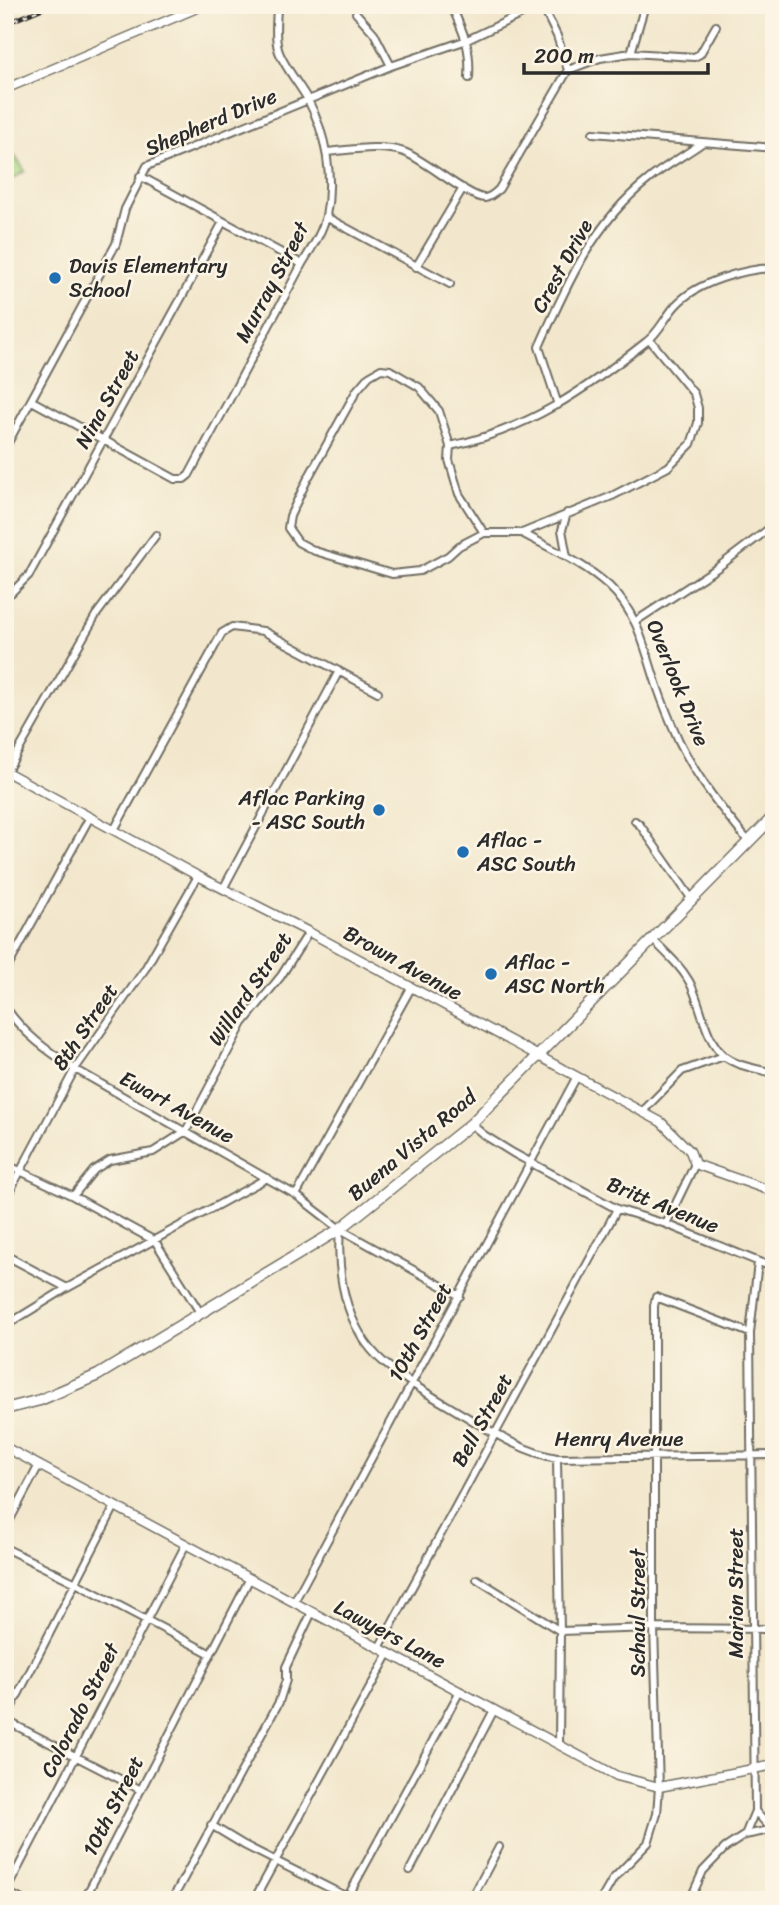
<svg xmlns="http://www.w3.org/2000/svg" width="779" height="1905" viewBox="0 0 779 1905" font-family="Sriracha,sans-serif">
<style>
.green{fill:#abd885;stroke:#6b8258;stroke-width:2}
.lines{fill:none;stroke-linecap:round;stroke-linejoin:round}
.street-casing{stroke:#716d63;stroke-width:10}
.secondary-casing{stroke:#716d63;stroke-width:11}
.primary-casing{stroke:#716d63;stroke-width:13}
.street{stroke:#fff;stroke-width:6}
.secondary{stroke:#fff;stroke-width:8}
.primary{stroke:#fff;stroke-width:10}
.rail-casing{stroke:#2b2b2b;stroke-width:4.5}
.rail{stroke:#fcf5e5;stroke-width:2;stroke-dasharray:5;stroke-linecap:butt}
.poi-dot{fill:#1f6fb2;stroke:#fcf5e5;stroke-width:2.5}
.labels{text-anchor:middle;dominant-baseline:central;stroke-width:5;stroke-linejoin:round;paint-order:stroke}
.street-label{font-size:21px;fill:#2b2b2b;stroke:#fcf5e5}
.poi-label{font-size:21px;fill:#2b2b2b;stroke:#fcf5e5;text-anchor:start}
</style>
<rect width="100%" height="100%" fill="#fcf5e5"/>
<filter id="ink" filterUnits="userSpaceOnUse"><feTurbulence type="fractalNoise" baseFrequency=".0143" numOctaves="2"/><feDisplacementMap in="SourceGraphic" scale="14" xChannelSelector="R" yChannelSelector="G"/><feConvolveMatrix kernelMatrix="1 2 1 2 8 2 1 2 1" color-interpolation-filters="sRGB"/></filter>
<filter id="wash" filterUnits="userSpaceOnUse"><feTurbulence type="fractalNoise" baseFrequency=".00686" numOctaves="4" result="noise"/><feDisplacementMap in="SourceGraphic" scale="28" xChannelSelector="R" yChannelSelector="G"/><feGaussianBlur stdDeviation="1.57" result="paint"/><feColorMatrix in="noise" values="0 0 0 0 0 0 0 0 0 0 0 0 0 0 0 0 0 1.4 0 .05"/><feComposite in="paint" operator="in"/></filter>
<g filter="url(#wash)">
<rect width="100%" height="100%" fill="#f2e7cc"/>
<path class="green" d="M5,142l20,29 -20,13z"/>
</g>
<g filter="url(#ink)">
<g class="lines">
<defs>
<path id="street" d="M451,5c13,29 20,41 18,73
M356,13l18,20 17,33
M631,53l14,-48
M568,70l32,-12 31,-5 63,4 6,-3 16,-28
M593,133l181,15
M326,152c24,-2 55,-8 78,0 20,7 66,47 81,46 6,-1 10,-5 14,-9l69,-119 -11,-34 -15,-31
M140,176l162,88
M326,217l124,67
M416,267l47,-79
M32,401l143,78h9l5,-4 113,-211c9,-15 20,-31 24,-48 8,-39 0,-82 -18,-116 -8,-15 -26,-36 -30,-51 -4,-14 -1,-30 -1,-44
M558,405l-19,-58c27,-61 55,-125 109,-167 16,-14 36,-24 54,-37
M450,446c78,-16 135,-56 196,-104 13,-9 19,-25 30,-37 21,-23 68,-36 98,-37
M5,448l111,-204 9,-35 22,-43 244,-100 76,-26 74,-35
M567,513l-5,17 5,27
M484,533l-25,-39 -10,-34 1,-14 -11,-35 -20,-24 -29,-17 -9,-1 -12,7 -12,14 -50,90 -17,36 -2,12 10,14 17,9 77,23 28,-3 28,-15 11,-10 25,-13h38l90,-37 56,-29 23,-23 7,-21v-15l-4,-14 -44,-54
M522,533c29,16 62,30 87,53 29,27 36,64 48,100 6,18 14,37 22,55 18,37 43,69 70,101
M5,592l6,1 18,-18 194,-353
M636,621l81,-53 57,-43
M7,771l89,-156 60,-80
M635,821l5,4 51,73
M114,830l108,-197 10,-6 31,4 115,61
M223,889l116,-218
M653,940c13,13 27,25 36,41 13,23 14,55 34,74 12,11 35,14 51,18
M5,972l85,-155
M5,1006c17,27 44,46 70,63l221,126 44,34 120,67
M642,1112l40,-41 42,-15
M471,1124l13,11 29,18 104,56 49,15 108,44
M5,1164l68,32 82,45 46,73
M296,1195l115,-207
M73,1196l21,-26 16,-10 43,-8 33,-21 57,-108 38,-47 28,-44
M5,1200l70,-131 70,-100 53,-93
M666,1224l29,-60
M340,1229c-4,52 8,108 52,140 21,17 45,30 68,44 31,18 62,39 97,45l217,-3
M5,1255l62,33
M5,1326l62,-38 200,-110
M557,1458l3,173 -1,113
M5,1529l34,-64
M5,1548l71,35 135,71
M477,1579l83,52 94,-3 120,1
M294,1602l282,-524
M379,1648l238,-439
M5,1720l110,-214
M5,1720l136,70
M755,1811l19,21
M211,1825l33,20 109,55
M745,1835l25,-5
M410,1870l84,-160
M5,1891l17,9
M5,1893l181,-349
M84,1900l166,-322
M172,1900l107,-198 7,-22v-13l26,-55
M254,1900l135,-247
M346,1900l114,-209
M471,1900l28,-53
M601,1900l12,-21 35,-36 9,-29 2,-27 -5,-159v-322l2,-9 94,36
M690,1900l13,-29 22,-23 20,-13 10,-24 -5,-478 8,-71"/>
<path id="secondary" d="M5,89l199,-84
M5,771l193,105 111,56 352,190 29,29 5,13 79,28
M5,1447l612,329 42,11 115,-22"/>
<path id="primary" d="M5,1409l35,-9 58,-25 242,-146 131,-105 303,-308"/>
</defs>
<use href="#street" class="street-casing"/>
<use href="#secondary" class="secondary-casing"/>
<use href="#primary" class="primary-casing"/>
<use href="#street" class="street"/>
<use href="#secondary" class="secondary"/>
<use href="#primary" class="primary"/>
<defs>
<path id="rail" d="M5,24l46,-19"/>
</defs>
<use href="#rail" class="rail-casing"/>
<use href="#rail" class="rail"/>
</g>
</g>
<g class="poi-dot">
<circle cx="55" cy="278" r="7"/>
<circle cx="379" cy="810" r="7"/>
<circle cx="463" cy="852" r="7"/>
<circle cx="491" cy="974" r="7"/>
</g>
<g class="labels">
<g class="street-label">
<text transform="translate(211 122) rotate(-23)">Shepherd Drive</text>
<text transform="translate(562 266) rotate(-61)">Crest Drive</text>
<text transform="translate(272 282) rotate(-62)">Murray Street</text>
<text transform="translate(107 399) rotate(-61)">Nina Street</text>
<text transform="translate(678 683) rotate(68)">Overlook Drive</text>
<text transform="translate(403 963) rotate(29)">Brown Avenue</text>
<text transform="translate(250 989) rotate(-56)">Willard Street</text>
<text transform="translate(85 1027) rotate(-56)">8th Street</text>
<text transform="translate(177 1107) rotate(29)">Ewart Avenue</text>
<text transform="translate(412 1145) rotate(-40)">Buena Vista Road</text>
<text transform="translate(663 1205) rotate(22)">Britt Avenue</text>
<text transform="translate(420 1332) rotate(-61)">10th Street</text>
<text transform="translate(482 1420) rotate(-61)">Bell Street</text>
<text x="619" y="1439">Henry Avenue</text>
<text transform="translate(736 1593) rotate(-90)">Marion Street</text>
<text transform="translate(638 1613) rotate(-90)">Schaul Street</text>
<text transform="translate(390 1634) rotate(28)">Lawyers Lane</text>
<text transform="translate(80 1710) rotate(-63)">Colorado Street</text>
<text transform="translate(113 1806) rotate(-63)">10th Street</text>
</g>
<g class="poi-label">
<text x="69" y="266">Davis Elementary<tspan x="69" dy="24">School</tspan></text>
<text x="365" y="798" text-anchor="end">Aflac Parking<tspan x="365" dy="24">- ASC South</tspan></text>
<text x="477" y="840">Aflac -<tspan x="477" dy="24">ASC South</tspan></text>
<text x="505" y="962">Aflac -<tspan x="505" dy="24">ASC North</tspan></text>
</g>
</g>
<rect width="779" height="1905" fill="none" stroke="#fcf5e5" stroke-width="28"/>
<path d="M524 63v10h184v-10" fill="none" stroke="#2b2b2b" stroke-width="3.5"/>
<text x="534" y="63" font-size="21" fill="#2b2b2b" stroke="#fcf5e5" stroke-width="5" paint-order="stroke">200 m</text>
</svg>
